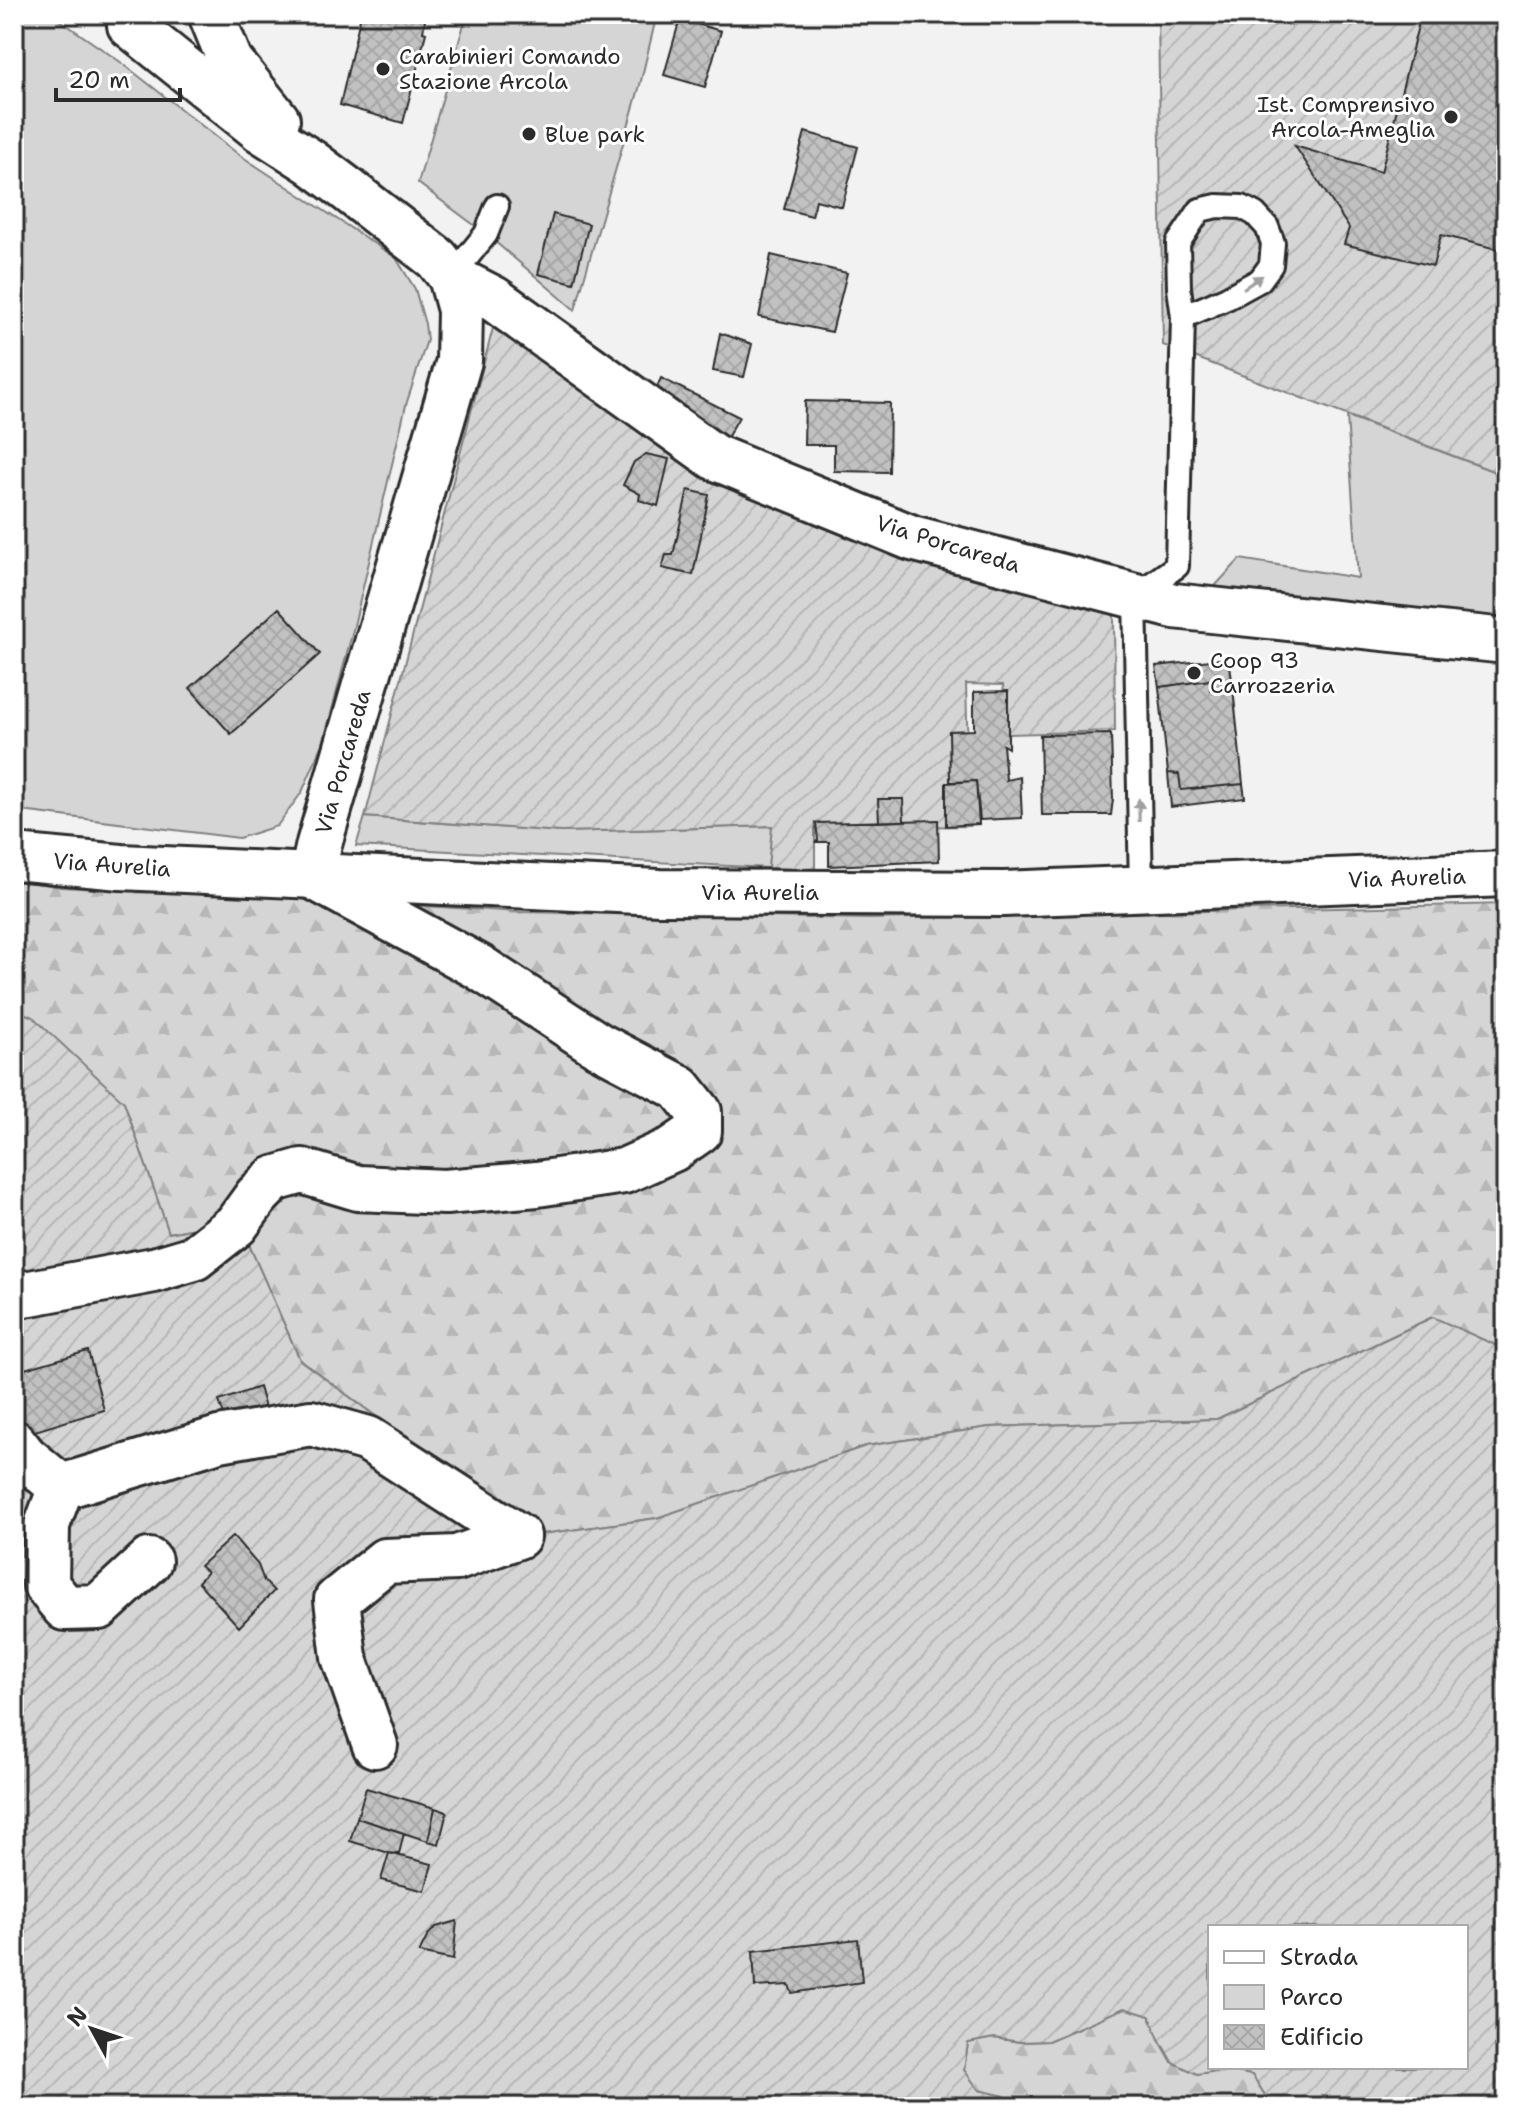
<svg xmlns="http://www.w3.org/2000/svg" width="1520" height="2121" viewBox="0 0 1520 2121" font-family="'Shantell Sans',sans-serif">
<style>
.green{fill:#d5d5d5;stroke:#808080;stroke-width:2}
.forest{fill:url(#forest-firs);stroke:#808080;stroke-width:2}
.garden{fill:url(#garden-furrows);stroke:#808080;stroke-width:2;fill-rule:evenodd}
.building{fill:url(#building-cross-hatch);stroke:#2b2b2b;stroke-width:2}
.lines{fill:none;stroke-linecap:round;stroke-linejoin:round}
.lane-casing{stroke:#2b2b2b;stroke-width:28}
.street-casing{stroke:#2b2b2b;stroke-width:50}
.primary-casing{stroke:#2b2b2b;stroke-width:50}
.lane{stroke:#fff;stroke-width:22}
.street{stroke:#fff;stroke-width:44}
.primary{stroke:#fff;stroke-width:44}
.oneway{fill:#a0a0a0}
.poi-dot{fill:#2b2b2b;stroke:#fff;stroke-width:3}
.labels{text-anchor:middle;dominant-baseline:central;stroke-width:6;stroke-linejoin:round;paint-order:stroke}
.poi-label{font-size:22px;fill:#2b2b2b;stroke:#fff;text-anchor:start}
.street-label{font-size:22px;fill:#2b2b2b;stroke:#fff}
</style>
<defs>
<pattern id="forest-firs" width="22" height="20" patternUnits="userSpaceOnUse" patternTransform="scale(2)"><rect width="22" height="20" fill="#d5d5d5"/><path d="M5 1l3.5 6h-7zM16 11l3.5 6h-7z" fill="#b7b7b7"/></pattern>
<pattern id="garden-furrows" width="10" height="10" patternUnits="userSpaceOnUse" patternTransform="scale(2)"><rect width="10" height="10" fill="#d5d5d5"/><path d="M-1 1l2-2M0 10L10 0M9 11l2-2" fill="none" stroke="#b7b7b7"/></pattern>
<pattern id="building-cross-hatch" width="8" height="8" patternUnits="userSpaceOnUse" patternTransform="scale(2)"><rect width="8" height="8" fill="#c1c1c1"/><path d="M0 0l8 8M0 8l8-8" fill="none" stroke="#a6a6a6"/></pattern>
</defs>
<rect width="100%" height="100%" fill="#f2f2f2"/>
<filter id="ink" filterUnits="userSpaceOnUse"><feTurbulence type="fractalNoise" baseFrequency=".0125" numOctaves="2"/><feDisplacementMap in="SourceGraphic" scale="16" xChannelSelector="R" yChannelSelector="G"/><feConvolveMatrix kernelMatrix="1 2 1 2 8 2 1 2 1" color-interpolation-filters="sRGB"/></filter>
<g filter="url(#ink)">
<path class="green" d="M14,14h37l71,49 116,91 158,104 19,31 10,35 2,16 -21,65 -54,229 -29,110 -21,48 -25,34 -38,12 -225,-28z
M467,14h190l-17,71 -65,225 -89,-76 -68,-51z
M1347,416l159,60v156l-303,-33 37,-40 118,19z
M365,817l196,15 212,-6 -5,42 -412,-22z"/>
<path class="forest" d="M14,879l47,8 254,12 205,13 349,7 637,-15v446l-74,-33 -215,102 -228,8 -123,19 -209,72 -121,17 -236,-175 -62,-140 -69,13 -45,-131 -103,-90 -7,9z
M14,1040l10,34 -2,9 -8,-2z
M1124,2008l26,8 9,23 38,35 27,-4 28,5 15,23 1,9h-250l-14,-11 -25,-5 -15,-21 4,-27 26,-5 26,4 28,-1z"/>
<path class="garden" d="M1158,14h348v462l-343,-131z
M493,328l177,117 292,124 152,46 1,116 -107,3 -5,-49 -37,-1 4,142 -155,2v42l-47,-2 4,-42 -211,6 -196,-15z
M21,1012l12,5 91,85 45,131 69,-13 62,140 236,175 121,-17 209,-72 123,-19 228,-8 216,-102 73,33v757h-238l-1,-9 -15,-23 -28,-5 -27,4 -25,-12 -13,-23 -9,-23 -26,-8 -76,33 -28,1 -26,-4 -26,5 -4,27 15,20 25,6 14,11h-276l-23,-6 -17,6h-688v-1026l8,2c6,-26 -20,-46 -1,-71zM1210,1927h256v140h-256z"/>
<path class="building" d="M361,14h65l-3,18 3,1 -23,90 -63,-18z
M1228,14h23l-17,12z
M1421,14h85v217l-5,19 -60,-15 -8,31 -89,-22 5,-16 -54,-82 86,26z
M680,19l41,12 -16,56 -41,-12z
M805,132l53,15 -16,60 -26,-7 -4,16 -28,-7z
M553,214l36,10 -15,59 -36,-9z
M771,255l76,18 -15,59 -73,-15z
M720,333l32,11 -8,33 -31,-6z
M661,378l78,39 -15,26 -72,-45z
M805,401l85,2 -1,69 -55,-1v-26h-30z
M646,454l23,5 -11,47 -19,-6 1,-6 -17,-9 11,-23z
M688,490l21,5 -16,80 -31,-7 4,-13h7z
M279,608l41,46 -89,80 -41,-46z
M1229,658l4,30 -23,2v-10l-51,7 -3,-21z
M1210,680v10l23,-2 10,96 -62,6 -2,-16 -11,-1 -9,-86z
M1008,691v57l-5,-3 3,35 14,-3 2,41 -42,2 -4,-39 -26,1 -1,-51 25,-1v-38z
M1111,734l2,65 -2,16h-69l-2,-80z
M1168,773l11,1 2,16 62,-6 2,14 -74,9z
M976,781l3,43 -33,2v-43z
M878,799h25l1,22 -25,1z
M938,820l1,41 -110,5v-24h-13l2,-2 -2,-17z
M88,1351l16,59 -72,22 -14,-13 -4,-9v-38z
M259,1387l6,21 -38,16 -8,-23z
M233,1536l25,29 6,16 10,10 -35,36 -41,-45 9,-10 -7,-6z
M366,1788l69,20 -7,33 -71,-23z
M435,1808l12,4 -8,32 -11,-3z
M357,1818l47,15 -5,21 -10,-1 -39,-12z
M389,1853l43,11 -7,27 -44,-11z
M457,1921l-4,39 -34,-7 9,-18 8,-8z
M858,1939l4,43 -70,11 -3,-8 -34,2 -2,-36z"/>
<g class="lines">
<defs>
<path id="lane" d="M451,277l35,-43 11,-28
M1141,888l-6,-292 42,-30 6,-249 -4,-29 -1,-45 22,-33 17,-4 25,1 13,7 12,13 6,16 -2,22 -11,15 -33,18 -44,19"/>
<path id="street" d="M211,14l19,47 47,59
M451,277l43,22 220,158 198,81 262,68 332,35
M14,1296l140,-26 40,-12 42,-33 21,-29 17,-17 28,-8 56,17 87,4 92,-8 87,-13 49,-22 26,-18v-19l-19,-24 -82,-43 -119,-78 -167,-91 7,-32 140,-483 1,-51 -9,-33 -14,-18 -90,-70 -36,-27 -50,-32 -131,-105
M14,1443l11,14 36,30 158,-48 92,-16 57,16 150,97
M61,1487l-14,38 -1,60 19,23 34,-1 50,-46
M375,1745l-31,-88 -7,-57 48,-39 72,-3 61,-22"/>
<path id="primary" d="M14,857l107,10 539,25 344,2 502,-20"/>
</defs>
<use href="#lane" class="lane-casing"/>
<use href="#street" class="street-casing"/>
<use href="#primary" class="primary-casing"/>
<use href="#lane" class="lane"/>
<use href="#street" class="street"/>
<use href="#primary" class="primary"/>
</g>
<defs><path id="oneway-solid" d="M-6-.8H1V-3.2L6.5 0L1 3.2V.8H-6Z" transform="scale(2)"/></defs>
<g class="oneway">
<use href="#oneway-solid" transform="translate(1253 282) rotate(-34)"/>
<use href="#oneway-solid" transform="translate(1139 810) rotate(-91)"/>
</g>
</g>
<g class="poi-dot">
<circle cx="383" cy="69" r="8"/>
<circle cx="1451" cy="117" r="8"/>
<circle cx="529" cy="134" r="8"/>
<circle cx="1194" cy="673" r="8"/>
</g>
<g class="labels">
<g class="poi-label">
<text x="399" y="56">Carabinieri Comando<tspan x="399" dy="25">Stazione Arcola</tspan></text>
<text x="1435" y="104" text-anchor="end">Ist. Comprensivo<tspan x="1435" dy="25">Arcola-Ameglia</tspan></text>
<text x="545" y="134">Blue park</text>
<text x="1210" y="660">Coop 93<tspan x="1210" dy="25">Carrozzeria</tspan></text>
</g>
<g class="street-label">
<text transform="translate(948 544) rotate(17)">Via Porcareda</text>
<text transform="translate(343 762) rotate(-74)">Via Porcareda</text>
<text transform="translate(112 865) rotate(4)">Via Aurelia</text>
<text transform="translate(1407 878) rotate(-2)">Via Aurelia</text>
<text x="760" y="892">Via Aurelia</text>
</g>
</g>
<rect width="1520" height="2121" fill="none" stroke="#fff" stroke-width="48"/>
<rect x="24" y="24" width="1472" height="2073" fill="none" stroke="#2b2b2b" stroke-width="3" filter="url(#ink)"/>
<rect x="1208" y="1925" width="260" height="144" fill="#ffffff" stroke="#aaaaaa" stroke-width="2"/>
<rect x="1224" y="1951" width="40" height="12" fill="#ffffff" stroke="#aaaaaa" stroke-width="2"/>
<text x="1280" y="1965" font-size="24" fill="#2b2b2b">Strada</text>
<rect x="1224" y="1985" width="40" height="24" fill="#d5d5d5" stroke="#aaaaaa" stroke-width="2"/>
<text x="1280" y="2005" font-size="24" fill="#2b2b2b">Parco</text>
<rect x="1224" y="2025" width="40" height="24" fill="url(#building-cross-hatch)" stroke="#aaaaaa" stroke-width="2"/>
<text x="1280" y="2045" font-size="24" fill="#2b2b2b">Edificio</text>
<g transform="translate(92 2029) rotate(310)" stroke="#ffffff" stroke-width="6" paint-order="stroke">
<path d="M0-6L14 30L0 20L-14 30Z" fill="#2b2b2b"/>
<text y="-12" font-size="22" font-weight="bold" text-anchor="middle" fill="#2b2b2b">N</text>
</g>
<path d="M56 88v12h124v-12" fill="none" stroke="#2b2b2b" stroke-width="4"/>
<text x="68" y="88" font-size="24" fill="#2b2b2b" stroke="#ffffff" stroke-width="6" paint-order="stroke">20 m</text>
</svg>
